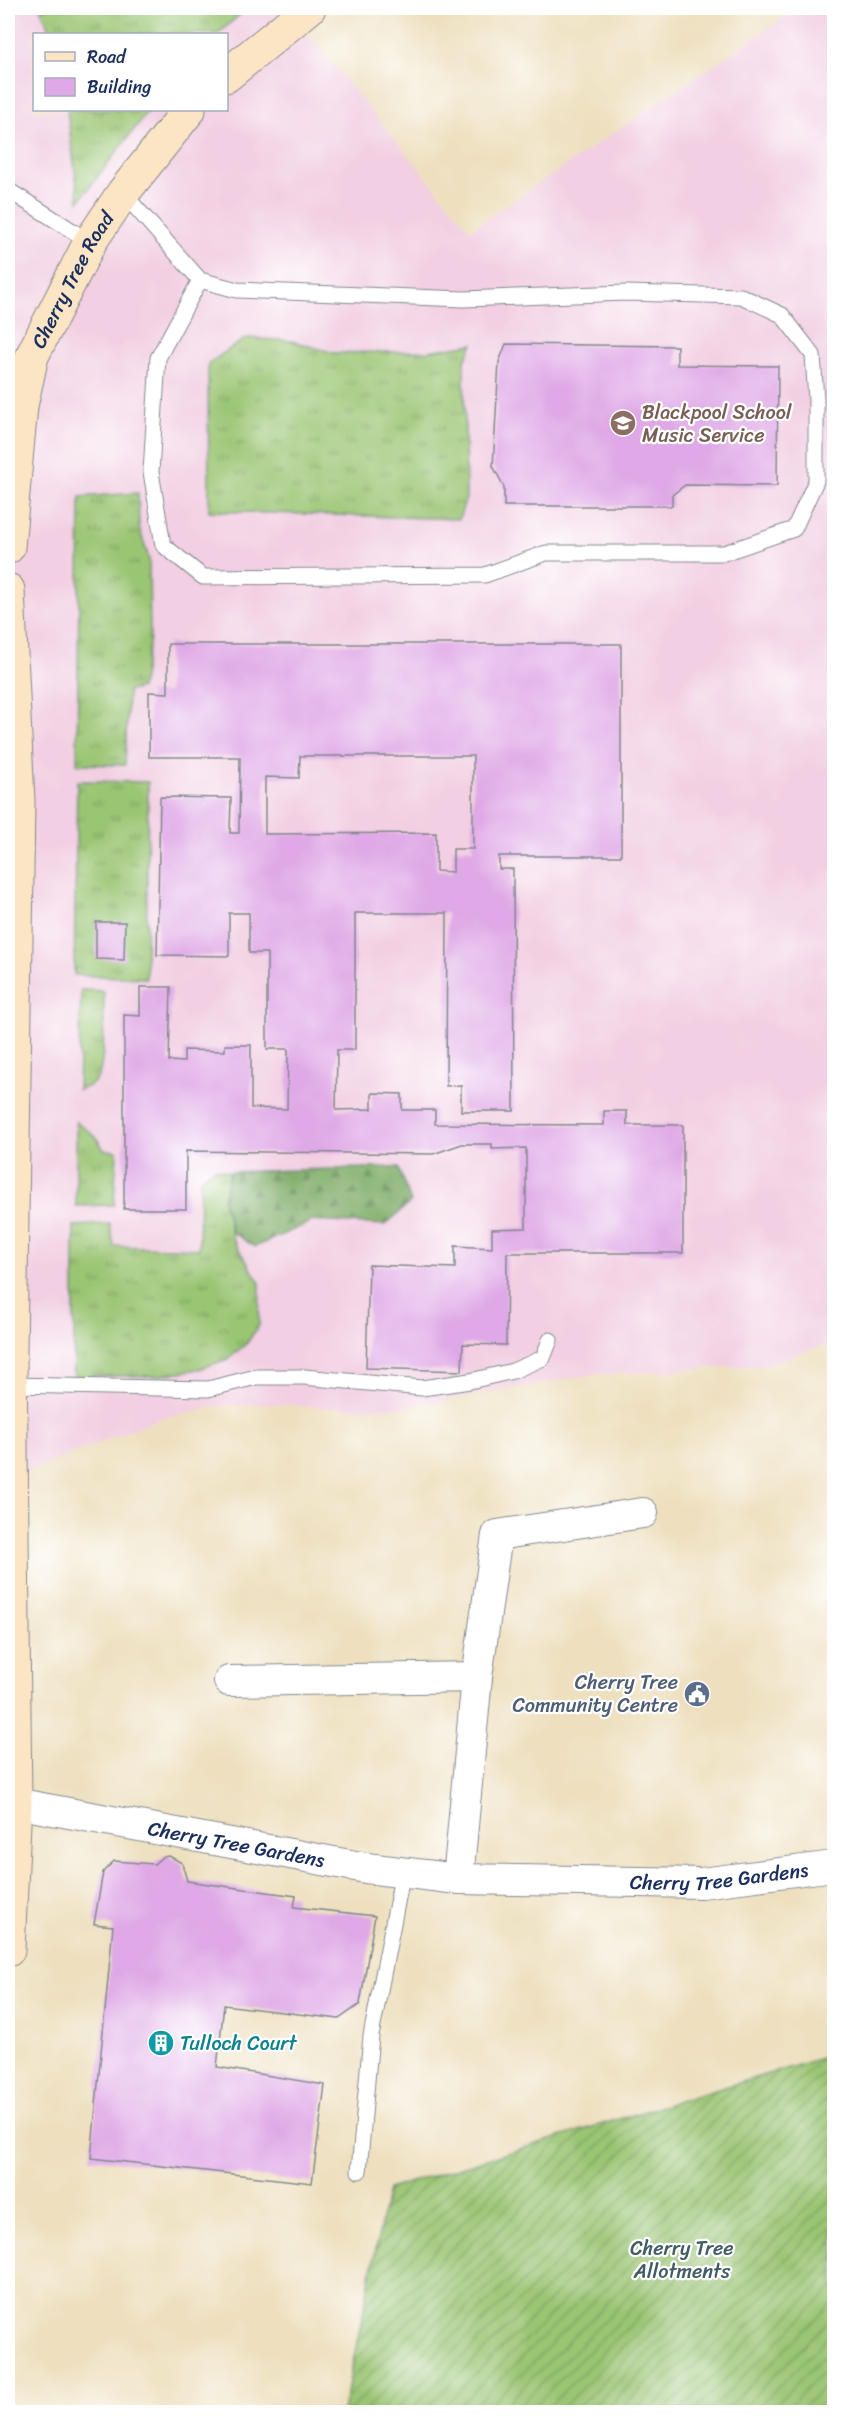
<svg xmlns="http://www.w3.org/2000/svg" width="842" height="2420" viewBox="0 0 842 2420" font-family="Sriracha,sans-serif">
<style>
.built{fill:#f2cfe2;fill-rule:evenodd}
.grass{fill:url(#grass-tufts);stroke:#5a7a68;stroke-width:1.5}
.forest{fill:url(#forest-firs);stroke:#4b6c61;stroke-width:1.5}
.garden{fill:url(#garden-furrows);stroke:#5a7a68;stroke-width:1.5}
.building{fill:#dfa8e6;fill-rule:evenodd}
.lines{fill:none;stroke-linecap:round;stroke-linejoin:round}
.lane-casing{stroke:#84888e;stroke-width:17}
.street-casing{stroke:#84888e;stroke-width:32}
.secondary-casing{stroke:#84888e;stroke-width:35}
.lane{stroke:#fff;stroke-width:15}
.street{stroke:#fff;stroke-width:30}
.secondary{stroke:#fce5c4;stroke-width:33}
.labels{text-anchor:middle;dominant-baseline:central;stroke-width:4.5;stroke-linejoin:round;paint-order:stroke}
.street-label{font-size:20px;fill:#1b2f5e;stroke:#fff}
.education-label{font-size:20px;fill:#785e54;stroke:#fff;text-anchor:start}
.service-label{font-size:20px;fill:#4e5e75;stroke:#fff;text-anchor:end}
.culture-label{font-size:20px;fill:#0d838f;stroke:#fff;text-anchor:start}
.park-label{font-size:20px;fill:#415c64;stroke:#fff}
</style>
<defs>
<pattern id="grass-tufts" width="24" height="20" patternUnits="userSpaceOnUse" patternTransform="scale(1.5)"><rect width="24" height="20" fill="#9ac572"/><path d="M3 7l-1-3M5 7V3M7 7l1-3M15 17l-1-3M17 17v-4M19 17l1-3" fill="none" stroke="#7da061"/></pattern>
<pattern id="forest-firs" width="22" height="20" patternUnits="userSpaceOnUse" patternTransform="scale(1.5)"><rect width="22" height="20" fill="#7baa64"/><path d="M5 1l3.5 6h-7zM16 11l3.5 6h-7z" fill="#648b56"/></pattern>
<pattern id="garden-furrows" width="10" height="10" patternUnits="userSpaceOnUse" patternTransform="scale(1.5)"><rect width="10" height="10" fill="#9ac572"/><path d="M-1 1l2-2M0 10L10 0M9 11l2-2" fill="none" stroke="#7da061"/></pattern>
</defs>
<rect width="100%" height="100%" fill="#fff"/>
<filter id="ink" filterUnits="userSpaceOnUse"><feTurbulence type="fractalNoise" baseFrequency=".0167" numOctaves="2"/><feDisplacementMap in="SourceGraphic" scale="12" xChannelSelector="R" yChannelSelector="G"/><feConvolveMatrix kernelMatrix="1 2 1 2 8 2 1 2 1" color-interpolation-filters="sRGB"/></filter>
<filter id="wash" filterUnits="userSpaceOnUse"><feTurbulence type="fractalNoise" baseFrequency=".008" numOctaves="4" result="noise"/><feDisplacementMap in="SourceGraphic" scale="24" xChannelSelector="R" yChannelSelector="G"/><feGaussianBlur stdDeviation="1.35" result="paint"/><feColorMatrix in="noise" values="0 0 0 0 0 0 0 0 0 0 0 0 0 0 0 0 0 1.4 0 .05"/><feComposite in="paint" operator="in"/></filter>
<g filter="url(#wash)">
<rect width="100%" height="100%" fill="#eee0bf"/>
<path class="built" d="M8,8h269l18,11 175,211 328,-222h36v1334l-69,23 -174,10 -194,33h-62l-62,-4 -63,3 -54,13 -144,58zM34,34h192v76h-192z"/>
<path class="grass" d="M40,8h207l-29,26h-166z
M67,110h82l-70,91z
M246,338l46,3 42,12 94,-2 45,-7 -9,18 2,136 -7,21 -250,-8 -1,-147z
M138,493l1,34 10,32 1,79 -9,50 -13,3 -3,74 -48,-1 3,-267z
M77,781l71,1 -2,196 -72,-3z
M81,990l23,1c-1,19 2,71 -6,86 -4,8 -12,10 -20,13z
M76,1121l20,16 8,13 13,1 -3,54 -38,1z
M215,1168l15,4 -7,28 10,40 27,43 -1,42 -12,18 -19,16 -29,10 -43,7h-82v-150l36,-2 4,22 85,3 1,-71z"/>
<path class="forest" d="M398,1167l13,35 -26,23 -72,-4 -58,26 -23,-15 -9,-32 7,-28z"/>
<path class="garden" d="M834,2054v358h-491l45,-223z"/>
<g id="blocks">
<path class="building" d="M506,344l171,2v19l101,1 -1,120 -92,-1 -13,10v11h-168v-19l-11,-21 6,-104z
M168,644h453v212h-122v13h14l1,242h-53v-26l-15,1 1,-173h-92v137h-18l-1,60 36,-1v-16l30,1v16h33v14l169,1v-14h23v14h56v128h-176l-1,92 -43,-1 -1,27 -96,-3 3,-103 86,3v-22l37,2v-19l34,-1v-80l-34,1v-5h-30l-29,10 -247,-3v58h-62v-194l16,1v-29h31l-2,74 15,1v-12l41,1v-6h26v63l36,1 1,-60h-21v-96h-18v-40h-20v43l-72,-1 3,-158 71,1 -1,35h9l1,-76h-91v-65l19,1zM300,756h173v93h-20v23l-17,-1v-38l-171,1v-57l34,1z
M96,922h29l-1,38 -28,-1z
M169,1856l13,7 5,18 109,15 -2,11 81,9 -15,88 -21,15 -115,-14 -7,62 108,18 -13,98 -221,-25 22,-232 -19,-2 9,-52 11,-11 40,3 8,-7z"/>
</g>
</g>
<g filter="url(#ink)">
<use href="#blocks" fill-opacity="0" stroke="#84888e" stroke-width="1.5"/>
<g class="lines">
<defs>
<path id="lane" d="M8,190l82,52
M123,193l77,87 37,10 227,9 162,-6 115,3 41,19 31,40 3,45v81l-22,48 -70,24h-178l-61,22 -282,2 -40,-32 -12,-73 7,-114 42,-78
M11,1385l197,4 48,-12h48l118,11 48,-7 43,-10 30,-13 7,-18
M359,2171l12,-135 32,-164"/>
<g id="street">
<path d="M229,1681l248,-4"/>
<path id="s1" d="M15,1803l351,65 92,11 243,4 133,-17"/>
<path d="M458,1879l19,-202 20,-142 146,-22"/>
</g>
<g id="secondary">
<path d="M226,76l83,-68"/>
<path id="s2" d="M8,547l13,-141 11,-50 58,-114 33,-49 66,-83"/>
<path d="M8,590l10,211 -8,552 5,450 -7,147"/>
</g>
</defs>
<use href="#lane" class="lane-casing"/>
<use href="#street" class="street-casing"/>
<use href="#secondary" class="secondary-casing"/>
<use href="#lane" class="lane"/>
<use href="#street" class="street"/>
<use href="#secondary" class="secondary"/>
</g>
</g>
<defs>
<symbol id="school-disc" viewBox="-11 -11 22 22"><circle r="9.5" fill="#8d6e63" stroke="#fff"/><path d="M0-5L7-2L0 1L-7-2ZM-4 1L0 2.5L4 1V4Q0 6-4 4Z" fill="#fff"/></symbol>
<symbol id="civic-disc" viewBox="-11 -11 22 22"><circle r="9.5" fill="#5c6f8a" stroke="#fff"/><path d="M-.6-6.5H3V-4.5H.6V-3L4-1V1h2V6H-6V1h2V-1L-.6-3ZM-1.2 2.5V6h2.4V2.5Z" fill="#fff"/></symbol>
<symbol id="building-disc" viewBox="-11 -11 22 22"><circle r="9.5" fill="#0f9aa8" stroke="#fff"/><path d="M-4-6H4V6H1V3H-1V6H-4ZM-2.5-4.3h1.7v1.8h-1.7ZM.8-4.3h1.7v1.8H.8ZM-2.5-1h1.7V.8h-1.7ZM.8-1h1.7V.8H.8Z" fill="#fff"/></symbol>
</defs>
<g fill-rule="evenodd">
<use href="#school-disc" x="608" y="408" width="30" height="30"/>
<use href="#civic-disc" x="682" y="1679" width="30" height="30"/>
<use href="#building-disc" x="146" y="2028" width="30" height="30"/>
</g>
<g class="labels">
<g class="street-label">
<text stroke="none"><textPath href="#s2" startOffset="279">Cherry Tree Road</textPath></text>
<text stroke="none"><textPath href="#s1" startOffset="225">Cherry Tree Gardens</textPath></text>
<text stroke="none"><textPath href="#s1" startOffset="711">Cherry Tree Gardens</textPath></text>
</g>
<g class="education-label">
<text x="642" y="412">Blackpool School<tspan x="642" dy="23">Music Service</tspan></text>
</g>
<g class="service-label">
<text x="678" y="1682">Cherry Tree<tspan x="678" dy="23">Community Centre</tspan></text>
</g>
<g class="culture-label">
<text x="180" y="2043">Tulloch Court</text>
</g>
<g class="park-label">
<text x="682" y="2248">Cherry Tree<tspan x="682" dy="23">Allotments</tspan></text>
</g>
</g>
<rect width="842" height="2420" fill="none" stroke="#fff" stroke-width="30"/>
<rect x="33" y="33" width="195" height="78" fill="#ffffff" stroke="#a4acbf" stroke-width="1.5"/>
<rect x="45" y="52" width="30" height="9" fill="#fce5c4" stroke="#a4acbf" stroke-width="1.5"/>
<text x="87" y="63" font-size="18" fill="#1b2f5e">Road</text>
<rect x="45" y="78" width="30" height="18" fill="#dfa8e6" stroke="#a4acbf" stroke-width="1.5"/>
<text x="87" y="93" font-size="18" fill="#1b2f5e">Building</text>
</svg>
